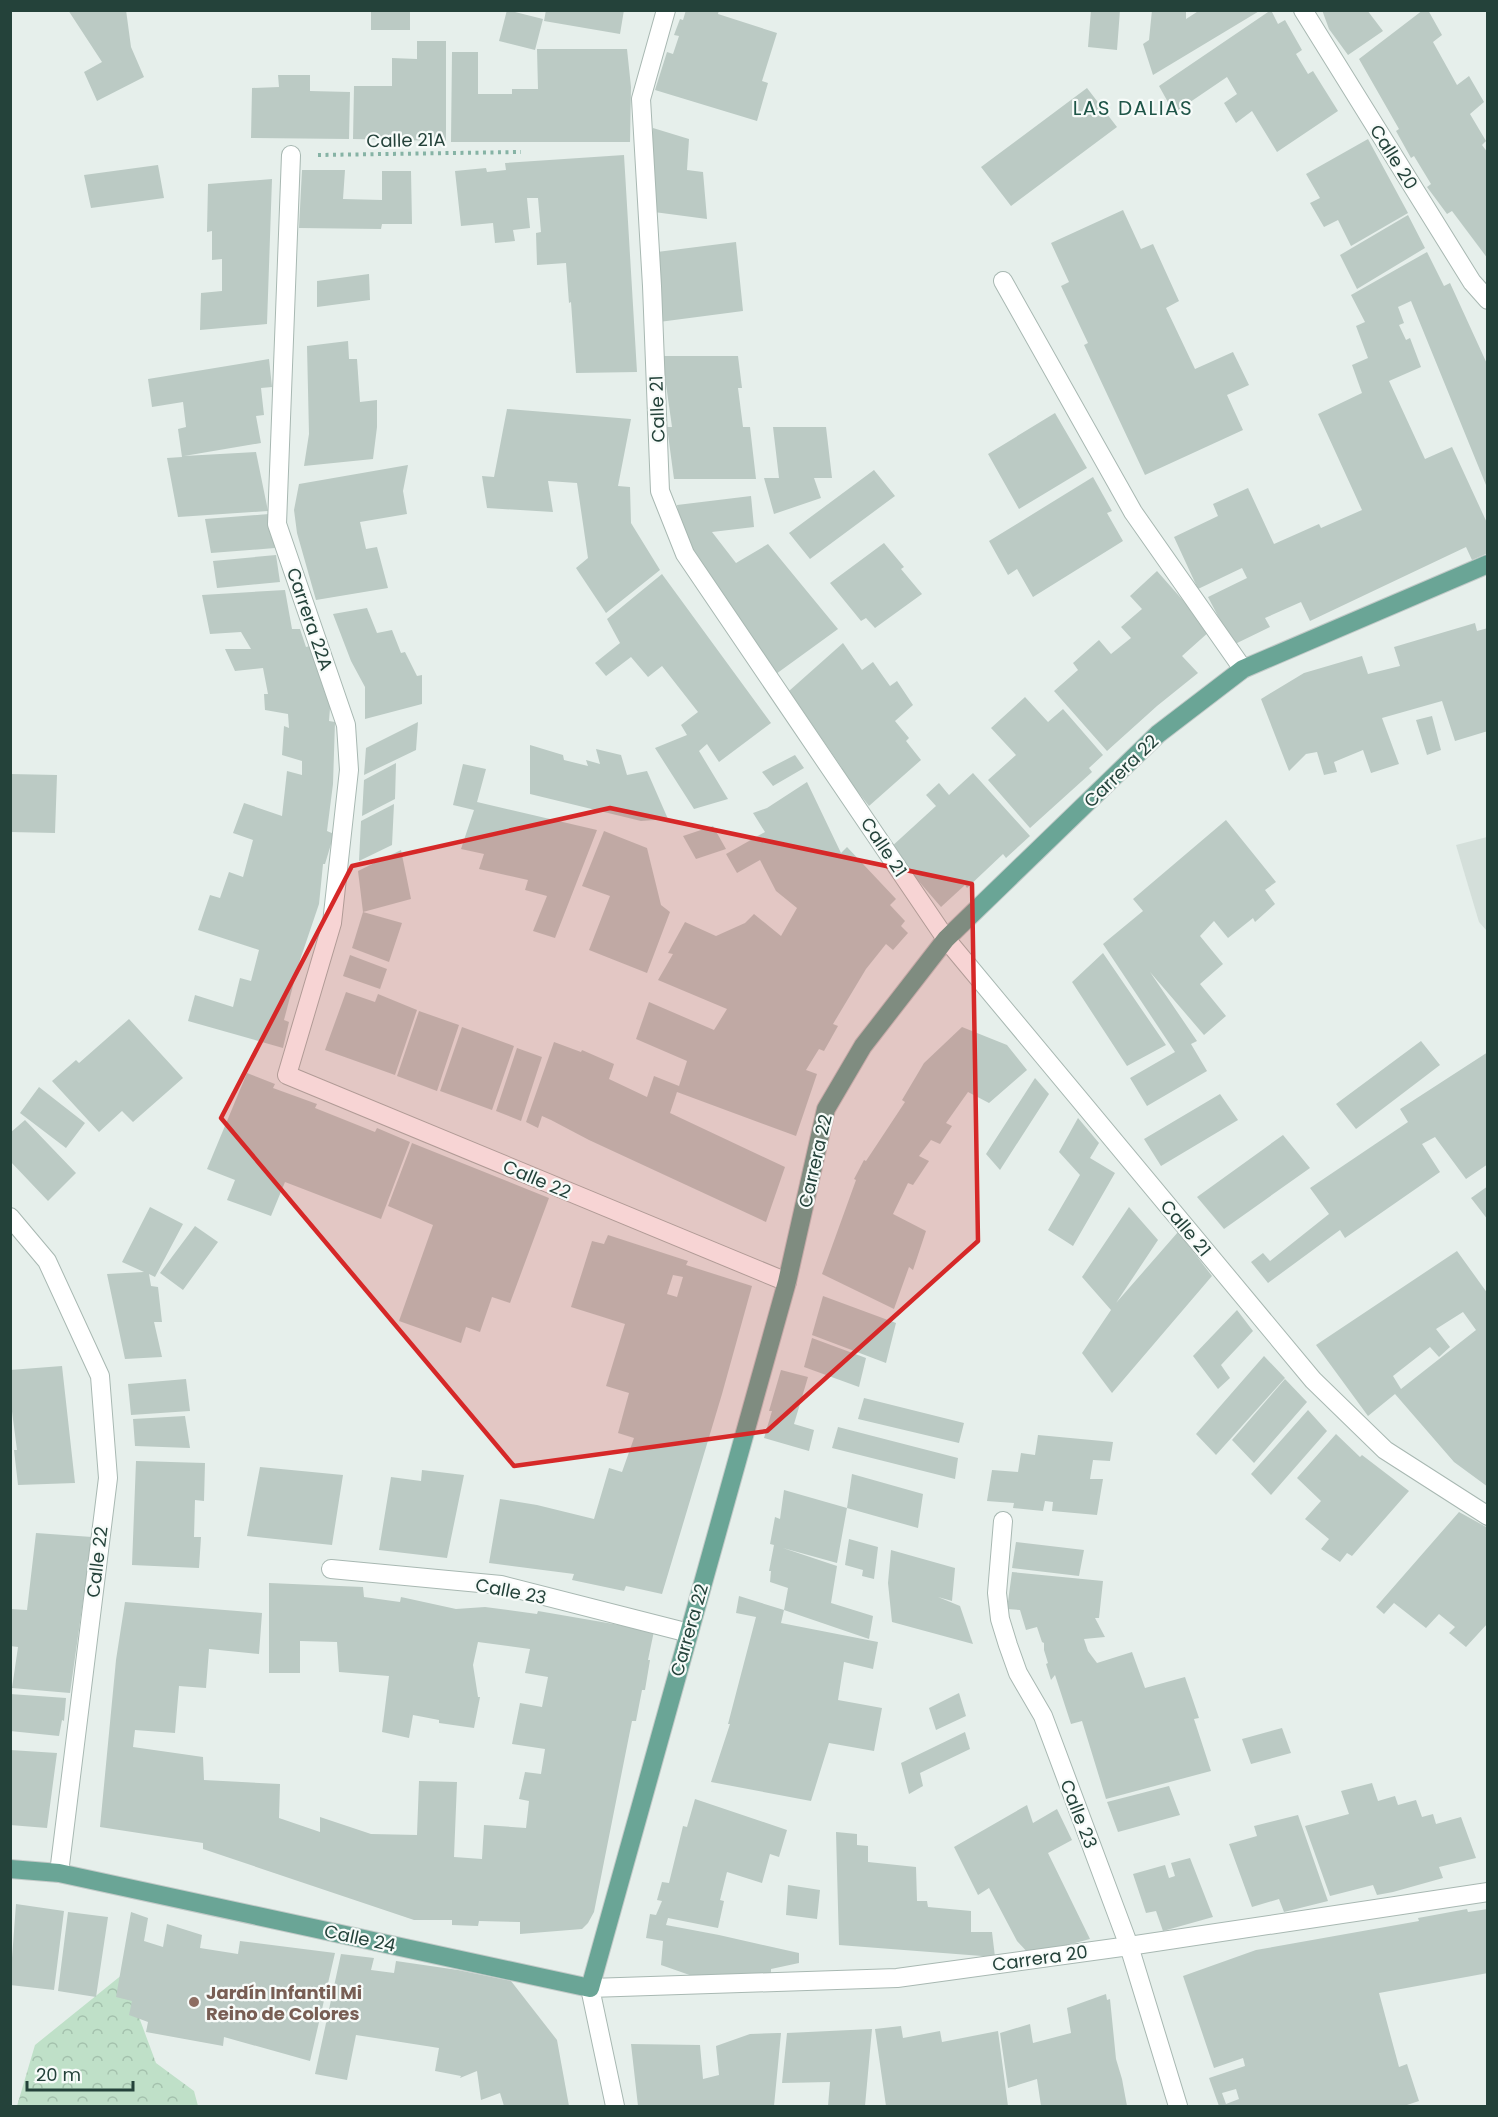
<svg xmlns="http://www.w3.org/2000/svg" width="1498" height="2117" viewBox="0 0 1498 2117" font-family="Poppins,sans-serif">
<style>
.built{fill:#d4dfda}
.forest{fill:url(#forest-crowns)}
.building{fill:#bbcac4;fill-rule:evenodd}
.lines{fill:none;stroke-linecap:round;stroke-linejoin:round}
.minor-casing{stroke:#a8b8b2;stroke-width:20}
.major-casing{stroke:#c2cac8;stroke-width:20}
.path{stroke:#86b3a5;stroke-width:4;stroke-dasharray:3 4.5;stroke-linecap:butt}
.minor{stroke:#fff;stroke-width:18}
.major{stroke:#6aa596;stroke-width:18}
.marked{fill:#d62828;fill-opacity:0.2;stroke:#d62828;stroke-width:4.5;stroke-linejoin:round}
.education-dot{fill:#8d6e63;stroke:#f7fbf9;stroke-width:2}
.labels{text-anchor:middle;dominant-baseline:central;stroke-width:4.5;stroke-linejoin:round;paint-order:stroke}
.street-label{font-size:18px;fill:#24423a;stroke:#f7fbf9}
.education-label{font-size:18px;font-weight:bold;fill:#785e54;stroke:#f7fbf9;text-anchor:start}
.neighbourhood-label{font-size:20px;letter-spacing:1.5px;fill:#1f5548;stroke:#f7fbf9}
</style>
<defs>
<pattern id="forest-crowns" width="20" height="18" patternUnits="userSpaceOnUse" patternTransform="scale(1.5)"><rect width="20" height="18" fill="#bfe0c8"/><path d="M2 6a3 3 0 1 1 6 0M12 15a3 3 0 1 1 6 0" fill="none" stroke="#a4c1ad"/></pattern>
</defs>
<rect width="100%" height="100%" fill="#e6efeb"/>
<path class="built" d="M1487,837h1l-1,94 -8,-9 -23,-77z"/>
<path class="forest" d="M123,1974l33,89 38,28 4,15h-181l18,-61z"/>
<path class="building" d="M68,10h58l5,37 13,30 -47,24 -13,-29 18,-10z
M371,10h39v20h-39z
M507,10l36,9 -8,31 -36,-9z
M546,10h78l-4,24 -76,-13z
M686,10h33l-1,4 59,19 -15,48 6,2 -11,38 -102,-31 12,-38 6,2 6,-18 -5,-1 6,-16 3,1z
M1091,10h29l-3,40 -29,-3z
M1152,10h34v9l14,-9h61l-108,65 -10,-31 6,-4z
M1271,10l7,14 7,-4 17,30 -6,4 12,20 5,-3 25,40 -61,41 -25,-41 -16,12 -12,-20 13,-9 -10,-17 -53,36 -15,-27z
M1322,10h45l16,21 -35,24 -19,-26z
M1423,10h5l14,25 -9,7 24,43 12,-9 15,26 -14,12 16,27 -4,4 6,8v106l-36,-48 -5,3 -20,-27 4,-3 -17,-28 -3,2 -15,-27 3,-2 -40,-70z
M417,41h29v100l-93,-2 1,-53h38v-28l25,1z
M537,49h90l4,38 -1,55h-179l1,-90h26v42h34v-5h26z
M278,75h32v16l40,1 -1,47 -98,-1 1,-50 27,-1z
M1087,88l30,39 -106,79 -30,-39z
M653,128l36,11 -2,31 16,2 4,47 -53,-7 -4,-47z
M1368,139l40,74 -57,33 -13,-26 -14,7 -14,-24 10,-5 -14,-24z
M624,155l13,217 -61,1 -5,-71 -2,1 -3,-40 -29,2 -1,-32 5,-1 -3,-34h-11l3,30 -17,2 2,11 -20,2 -2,-20 -32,3 -6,-55 31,-3 1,4 19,-2 -1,-7z
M158,165l6,33 -73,10 -7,-33z
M302,170h43l-2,29 39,1v-29h29l1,53h-30l-1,5 -82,-1z
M272,179l-5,145 -67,6 1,-37 21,-2v-32l-10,1v-29l-5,1 1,-48z
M1123,210l18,39 12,-5 26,57 -13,7 29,61 38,-17 16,33 -22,10 16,35 -98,45 -61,-130 4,-2 -27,-57 8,-4 -18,-39z
M1408,215l17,33 -68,41 -17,-34z
M736,242l7,69 -84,11 -2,-70z
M1427,252l17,34 6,-3 38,83v124l-77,-189 -13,6 6,16 -5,2 7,15 4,-2 11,29 -32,14 36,78 27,-12 36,78v28l-16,7 -6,-13 -156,74 -9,-19 -36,16 5,9 -37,18 -25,-48 39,-19 -5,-10 -44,21 -24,-52 44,-21 -5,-12 35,-16 26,56 45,-20 2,4 41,-18 -44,-96 44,-21 -10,-28 16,-7 -12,-32 9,-4 -14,-27z
M369,274l1,26 -53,7v-26z
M348,341l1,18h8l3,43 17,-2v27l-4,32 -69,7 5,-32 -2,-88z
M662,356h76l4,32h-4l5,39h7l6,52h-82l-7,-52h5z
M269,359l3,28 -11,1 3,27 -8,1 5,27 -77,13 72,-4 12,59 -90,6 -11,-59 15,-1 -4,-28 8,-2 -3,-25 -31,5 -4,-28z
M507,409l124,10 -13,67 12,1 1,36 29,47 -54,43 -30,-45 12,-10 -11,-75 -29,-2 5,31 -66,-4 -5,-32 12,1z
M1055,413l32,55 -68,41 -31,-55z
M773,427h53l6,51h-18l7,20 -47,16 -10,-36h15z
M408,465l-5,26 4,23 -47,8 6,27 11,-2 11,41 -72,12 -19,-67 -3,-23 5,-26z
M874,470l21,26 -85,63 -21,-26z
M1093,477l19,34 -5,2 16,28 -90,56 -16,-28 -9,6 -19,-34z
M751,496l3,31 -42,5 24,31 32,-19 70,85 -62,45 -95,-138 -4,-31z
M269,514l6,34 -64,5 -6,-34z
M884,543l20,24 -3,2 21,25 -47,34 -9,-10 -5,3 -31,-38z
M276,555l4,27 -63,6 -4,-27z
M1157,571l53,60 -28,25 16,17 -41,33 -50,45 -53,-60 24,-21 -5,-7 26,-23 12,14 20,-16 -10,-11 21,-18 -12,-13z
M662,574l109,149 -52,39 -12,-18 -8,7 29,48 -34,10 -39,-61 32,-13 -6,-10 17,-13 -36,-46 -14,11 -17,-20 -25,19 -11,-13 25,-20 -13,-24z
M285,590l7,39h8l6,18 4,-1 6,20h5l5,29h5l-2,26 6,1 -2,62 -6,47 7,3 -9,30h-2l-4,40 -20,59 -15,57 5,2 -6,26 -95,-27 7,-26 38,12 7,-29 11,3 8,-31 -61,-20 12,-35 10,3 9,-26 14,5 10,-37 -20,-7 11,-30 38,13 5,-45 15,4v-14l-20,-6 2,-29 5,2 -1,-14 -23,-4 -1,-16h4l-5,-26 -28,3 -10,-22h26l-10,-17 -31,2 -8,-39z
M367,608l10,25 15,-3 9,23 4,-1 12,24 5,-1v29l-57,15v-32l-14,-26 -18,-47z
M1475,623l2,8 11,-3v103l-33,10 -13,-40 -60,17 17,46 -28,9 -8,-23 -29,12 3,10 -13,3 -7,-23 -11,2 -17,17 -28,-72 43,-26 58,-17 6,18 32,-8 -6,-19z
M843,643l19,27 11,-8 17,24 7,-5 16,24 -18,16 14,17 -3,3 15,19 -52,46 -15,-19 -17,-15 5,-4 -53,-77z
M1025,697l23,25 15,-13 40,46 -14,13 3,4 -62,56 -42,-48 28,-25 -25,-27z
M1432,716l9,34 -14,5 -11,-35z
M418,722l-2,28 -52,25 2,-27z
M530,745l33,10 1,5 24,6 -2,-6 14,4 -4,-15 25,6 6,20 20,-4 21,48 -27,2 -111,-27z
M795,755l9,13 -31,18 -11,-14z
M396,763l-1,36 -33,17 2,-36z
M463,764l23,5 -9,33 120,28 -42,108 -22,-7 14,-35 -22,-6 3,-10 -49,-11 5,-15 -23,-5 13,-39 -21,-5z
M973,773l57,63 -24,22 -3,-4 -36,34 -2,-3 -24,22 -51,-59 46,-42 -10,-11 13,-12 10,12z
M10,774l47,1 -2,58 -45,-1z
M807,782l34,71 6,-6 49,52 -6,6 15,16 -4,5 7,7 -15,17 -7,-6 -20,25 -33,55 5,2 -14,25 -5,-2 -13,21 11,4 -21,62 -119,-44 -7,21 115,54 -19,55 -177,-82 -38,-20 -9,-4 -4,12 -12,-6 28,-80 27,10 1,-2 32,14 -5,15 38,18 7,-21 25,10 8,-25 -51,-22 13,-37 65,28 13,-21 -69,-29 15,-26 -5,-1 17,-31 31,14 29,-13 9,-9 27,22 16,-28 -21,-17 -16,-31 -23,13 -11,-19 39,-22 -12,-19 14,-5z
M394,804l-2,41 -33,16 2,-40z
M1226,820l50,62 -11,8 10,14 -20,18 -2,-4 -25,20 -14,-17 -14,15 23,28 -23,20 26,32 -22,19 -54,-63 47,69 -6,3 16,27 -60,35 -17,-28 45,-26 -72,-108 40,-33 -10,-12z
M713,826l13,23 -30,10 -13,-23z
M604,831l43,17 14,57 9,7 -23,61 -58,-23 21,-54 -28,-10z
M401,850l10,49 -48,13 -5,-41z
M363,912l39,11 -13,39 -37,-14z
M1103,953l63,92 -39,21 -55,-84z
M350,955l37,14 -7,20 -37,-13z
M346,992l29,10 3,-8 39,16 -22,65 -70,-25z
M419,1011l40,14 -22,66 -40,-15z
M129,1019l54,59 -50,44 -11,-11 -23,21 -47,-51 24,-21 3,3z
M462,1027l52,19 -22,64 -52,-19z
M962,1027l45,18 20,25 -38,33 -21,-11 -22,31 6,3 -12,18 -9,-4 -12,16 10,5 -16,24 -5,-2 -15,31 33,17 -13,39 -4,-3 -15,42 -72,-35 34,-94 -2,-1 10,-19 2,1 39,-59 -3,-2 22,-37z
M1421,1041l19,24 -84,64 -20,-25z
M517,1048l25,9 -21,64 -25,-10z
M1488,1052v112l-22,15 -31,-42 -13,7 18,28 -95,66 -5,-8 -72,53 -17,-21 12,-9 7,8 59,-47 -19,-26 98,-66 -8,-13z
M247,1073l28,11 -2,4 44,16 -2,4 60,24 2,-4 33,14 -29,77 -96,-37 -14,34 -44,-16 8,-20 -28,-11z
M1035,1078l14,16 -49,76 -14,-16z
M39,1087l46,36 -19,25 -46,-35z
M1220,1094l18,26 -77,46 -17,-27z
M1078,1118l21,25 -9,15 25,15 -42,73 -25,-16 32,-55 -21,-23z
M25,1120l51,53 -28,28 -38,-40v-28z
M1283,1135l27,33 -86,61 -27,-32z
M412,1143l137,55 -39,105 -18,-6 -12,35 -14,-5 -5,16 -62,-22 34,-96 -45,-19z
M1488,1186v34l-17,-22z
M150,1207l33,17 -28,53 -6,-3 2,12 7,1 4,35h-8l8,35 -37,2 -18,-85 37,-2 -22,-10z
M1129,1207l29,33 -42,63 62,-71 34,44 -100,117 -30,-40 29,-43 -29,-33z
M195,1226l23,16 -35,48 -23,-17z
M608,1235l80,26 -2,4 66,21 -30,108 -60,200 -36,-8 -2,5 -52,-11 2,-6 -85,-11 11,-64 37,6 57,14 15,-51 13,4 12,-34 -16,-5 11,-40 -23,-7 19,-62 -54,-17 21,-66 12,3zM673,1275l10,2 -6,20 -10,-3z
M1457,1251l31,43v193l-34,-25 -59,-68 -27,22 -52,-71zM1463,1312l13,18 -75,59 -8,-13 37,-29 9,10 11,-10 -14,-18z
M823,1296l73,27 -10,40 -74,-28z
M1237,1310l16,21 -32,34 9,13 -12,11 -25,-33z
M812,1338l54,20 -7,29 -55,-20z
M1264,1356l21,22 -69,77 -20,-21z
M62,1366l13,117 -57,2 -4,-35h3l-7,-54v-26z
M781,1370l27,7 -14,47 20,6 -5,21 -45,-13 8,-27h-3z
M186,1379l4,32 -59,4 -3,-31z
M1285,1379l22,23 -53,61 -22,-23z
M864,1398l100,25 -5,20 -101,-24z
M1308,1410l19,21 -56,64 -20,-21z
M185,1416l5,32 -55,-2 -2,-27z
M838,1427l120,31 -3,21 -123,-31z
M1336,1434l24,23 2,-2 47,36 -57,65 -5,-3 -7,9 -19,-13 8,-10 -24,-20 16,-18 -24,-23z
M1038,1435l75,7 -3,19 -17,-1 -3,19h13l-6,36 -45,-4 1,-9 -8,-1 -2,10 -30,-3 1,-5 -27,-2 5,-31 26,2 3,-19 14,2z
M136,1461l69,2 -1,38 -9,-1 -1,37h7l-2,31 -67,-3z
M260,1467l83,8 -11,70 -85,-9z
M422,1470l42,5 -17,83 -68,-8 12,-73 30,4z
M852,1474l71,20 -5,34 -71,-20 -10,55 -54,-15 54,18 -6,37 42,13 -4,23 -85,-29 4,-22 -18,-6 1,-11h-2l5,-26 -4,-1 5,-27 5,2 4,-29 63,18z
M1459,1512l29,16v95l-22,24 -17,-14 6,-6 -16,-13 -13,14 -32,-25 -10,11 -8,-7z
M36,1533l56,4 -22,156 -58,-5 6,-41 -8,-1v-37l17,1z
M849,1539l29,8 -4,32 -12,-3 1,-6 -18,-5z
M1016,1542l68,8 -5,26 -67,-8z
M891,1550l64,18 -3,33 -14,-4 22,9 13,38 -81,-22 -4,-39z
M1012,1572l91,9 -4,37h-4l10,19 -21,2 4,12 9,12 35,-11 13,36 40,-11 14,41 -5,1 17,52 -105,28 -24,-78 -11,3 -16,-49 -4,5 -5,-16 2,-1 -4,-13v-7l-2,-1 -5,-15 -11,3 -6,-20 -13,-1z
M269,1583l94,4 1,10 36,5 1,-5 55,12 29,-2 52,7 1,-3 116,20 -6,29h2l-5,30h-3l-6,31h-4l-38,191 -6,11 -6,6 -62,5v-12l-41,-1 -1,5 -26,-1v-5h-38l-211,-71v-6l-103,-16 16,-167 9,-58 137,11 -3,41 -50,-5 -3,39 -27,-2 -4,47 -40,-3 -2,17 70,10 1,23 76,4 -1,34 41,14v-15l51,17 46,1 2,-54 38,1 -3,75 28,2 2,-34 42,3 3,-27 -10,-2 6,-27 16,2 4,-25 -33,-5 8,-41 22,4 6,-30 -23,-4 5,-24 -52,-7 -5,23 5,32h2l-6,31 -35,-5v-3l-26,-5 -4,23 -27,-6 7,-56 -50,-4 -2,-30 -37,-1v32h-31z
M739,1596l45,14 -3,13 97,19 -5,27 -29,-7 -6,38 44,8 -8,43 -45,-8 -18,58 -100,-19 19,-58h-2l28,-107 -20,-4z
M959,1693l7,23 -30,14 -7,-22z
M10,1694l56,4 -2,23 -2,-1 -3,16 -49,-5z
M1282,1728l9,25 -40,11 -9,-25z
M965,1732l5,17 -50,24 3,13 -14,8 -8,-31z
M10,1750l47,3 -10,75 -37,-3z
M1372,1783l6,18 17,-5 3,9 18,-5 6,17 11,-3 3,10 25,-7 15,41 -37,9 4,11 -50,14 -16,3 -4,-10 -43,11 -25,-70 44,-12 -8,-23z
M1169,1786l11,29 -62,17 -11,-30z
M695,1799l92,31 -8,27 -9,-3 -8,29 -35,-11 -7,28 4,1 -6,27 -50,-10 -2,7 53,10 80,18v10l-28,6v8l-70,2 -40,-14 2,-24 -17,-3 4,-24 6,1 6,-14 -5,-1 5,-18 7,1 14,-57 4,1z
M1027,1805l6,18 24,-14 15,31 -24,13 42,86 -60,16 -13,-14 -28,-53 -11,7 -24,-48z
M1298,1815l30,86 -44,11 -5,-13 -27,8 -23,-63 28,-8 -3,-10z
M836,1832l21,2v11l11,1v16l48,5 1,34h10l1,6 43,4v21h21l3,25 -156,-12z
M1190,1858l23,59 -50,14 -7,-20 -10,2 -13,-39 32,-9 4,13 6,-2 -4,-13z
M788,1885l32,5 -3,29 -31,-4z
M16,1904l48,7 -10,79 -44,-5z
M1467,1909l1,3 20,-3v64l-109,20 20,74 8,-3 12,37 -15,5h-185l-10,-28 36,-12 -2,-8 -29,10 -31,-92 73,-26 163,-29 -1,-3zM1236,2089l3,10 -13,5 -4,-11z
M68,1912l40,5 -12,80 -38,-6z
M131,1912l17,6 -4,23 19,6 4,-23 35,11 -2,13 38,6 2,-13 95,12 -25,108 -86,-24 -1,9 -77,-14 2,-10 -19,-7 3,-14 -16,-4z
M341,1954l33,4 -3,12 23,3 2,-12 62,9 53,11 46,59 12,66h-65l-4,-13 -19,7 -4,-29 -17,7 1,-2 -26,-5 4,-23 -83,-13 -9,45 -32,-6z
M1106,1994l1,6 3,-1 6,60 6,20 5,27h-86l-4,-27 -29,9 -8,-55 30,-9 3,19 38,-10 -4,-25z
M901,2026l2,12 37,-7 2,11 56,-11 10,75h-122l-11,-77z
M872,2029l-7,77h-37l2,-24 -48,1 5,-50z
M778,2033h3l-7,73h-136l-7,-62 69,1 3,34 16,-4 -3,-29 34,-12z"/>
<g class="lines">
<defs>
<path id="minor" d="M666,10l-25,89 11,187 8,205 25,63 261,385 367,441 72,70 103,66
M1303,10l169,272 16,18
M291,155l-14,369 69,201 3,45 -17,153 -45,152 500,207
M1003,281l130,231 110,157
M10,1217l37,44 53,115 8,102 -49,395
M1003,1521l-6,72 3,26 8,26 10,28 25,43 86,230 49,160
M331,1569l170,16 188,48
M615,2106l-25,-118 307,-10 232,-32 359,-54"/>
<path id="major" d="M10,1869l49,4 531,115 197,-706 39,-173 37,-63 83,-107 212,-205 85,-65 245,-105"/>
</defs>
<use href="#minor" class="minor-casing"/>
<use href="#major" class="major-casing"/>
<path class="path" d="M318,155l203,-3"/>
<use href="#minor" class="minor"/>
<use href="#major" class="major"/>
</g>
<path class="marked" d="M610,808l362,76 6,357 -211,190 -253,35 -293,-348 131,-252z"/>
<circle class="education-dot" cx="194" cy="2002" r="6"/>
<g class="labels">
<g class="street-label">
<text transform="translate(406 140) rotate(-1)">Calle 21A</text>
<text transform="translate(1394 157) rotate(58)">Calle 20</text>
<text transform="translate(657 409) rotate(-92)">Calle 21</text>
<text transform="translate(310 619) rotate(71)">Carrera 22A</text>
<text transform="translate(1121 771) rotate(-44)">Carrera 22</text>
<text transform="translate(884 847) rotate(56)">Calle 21</text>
<text transform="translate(815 1161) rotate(-77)">Carrera 22</text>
<text transform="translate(537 1179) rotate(23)">Calle 22</text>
<text transform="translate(1186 1228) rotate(50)">Calle 21</text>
<text transform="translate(97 1562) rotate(-83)">Calle 22</text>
<text transform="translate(511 1591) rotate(11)">Calle 23</text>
<text transform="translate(689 1630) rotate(-74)">Carrera 22</text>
<text transform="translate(1079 1814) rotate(69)">Calle 23</text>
<text transform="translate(360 1938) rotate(12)">Calle 24</text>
<text transform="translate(1040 1958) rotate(-8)">Carrera 20</text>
</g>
<g class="education-label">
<text x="206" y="1992">Jardín Infantil Mi<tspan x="206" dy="21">Reino de Colores</tspan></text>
</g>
<g class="neighbourhood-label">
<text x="1133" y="108">LAS DALIAS</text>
</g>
</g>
<rect width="1498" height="2117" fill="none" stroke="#24423a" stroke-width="24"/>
<path d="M27 2081v9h106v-9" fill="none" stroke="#24423a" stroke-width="3"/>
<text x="36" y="2081" font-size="18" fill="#24423a" stroke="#f7fbf9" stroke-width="4.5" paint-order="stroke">20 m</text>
</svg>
